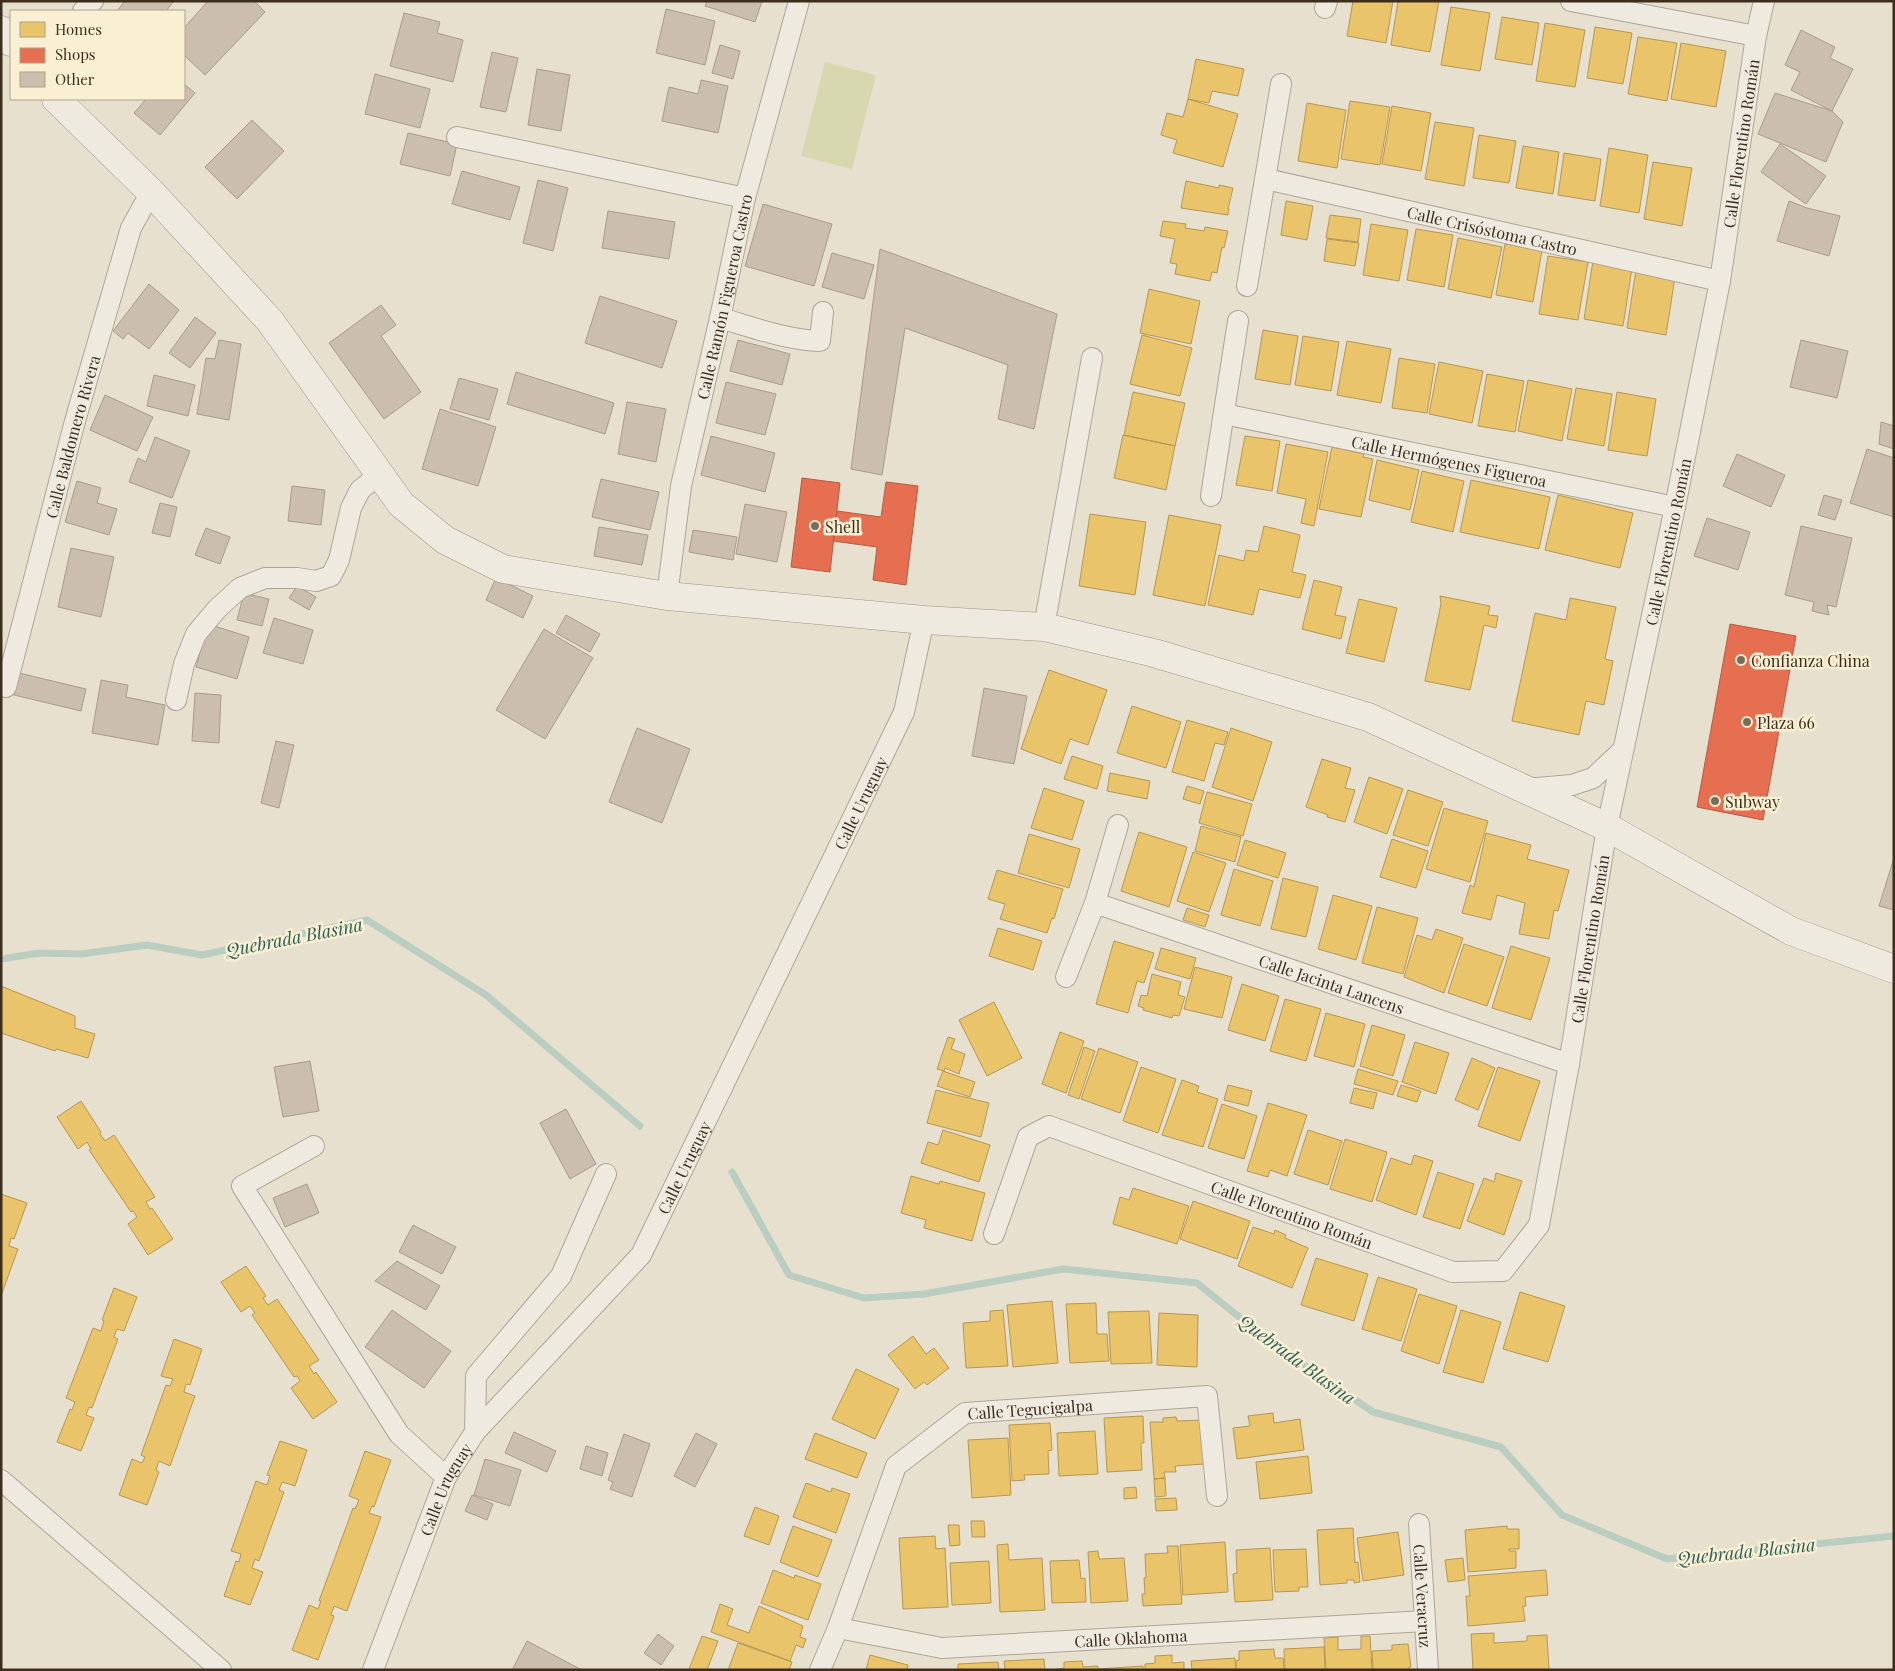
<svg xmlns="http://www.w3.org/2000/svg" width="1895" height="1671" viewBox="0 0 1895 1671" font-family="'Playfair Display',serif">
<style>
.green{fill:#d7d8af}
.homes{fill:#e9c46a;stroke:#b59753}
.shops{fill:#e76f51;stroke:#b45b41}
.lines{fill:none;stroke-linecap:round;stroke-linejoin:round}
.stream{stroke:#b9cdc1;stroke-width:7}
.building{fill:#ccbeae;stroke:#a89b8d}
.street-casing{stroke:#ada596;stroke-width:22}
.secondary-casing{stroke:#9d9486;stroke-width:29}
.street{stroke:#efeae0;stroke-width:20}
.secondary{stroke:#efeae0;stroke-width:28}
.poi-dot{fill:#796c5b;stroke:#f9efd3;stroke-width:2}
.labels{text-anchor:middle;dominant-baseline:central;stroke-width:5;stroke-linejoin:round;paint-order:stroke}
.street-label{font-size:16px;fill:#3d2d1d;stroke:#f9efd3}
.poi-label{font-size:16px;fill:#3d2d1d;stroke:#f9efd3;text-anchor:start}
.water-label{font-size:18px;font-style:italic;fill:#2b5e5c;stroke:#f9efd3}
</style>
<rect width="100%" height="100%" fill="#e8e0ce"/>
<path class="green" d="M825,62l51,13 -24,94 -51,-13z"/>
<path class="homes" d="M1353,1h40l-7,42 -39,-7z
M1398,1h41l-9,51 -39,-7z
M1451,7l39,6 -10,58 -39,-6z
M1502,17l37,6 -7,42 -37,-6z
M1545,23l40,7 -10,57 -39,-6z
M1595,27l37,6 -9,51 -36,-6z
M1638,37l39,6 -10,58 -39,-7z
M1681,43l45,8 -10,56 -45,-8z
M1196,59l48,10 -6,27 -26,-5 -3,12 -21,-4z
M1188,99l50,15 -15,53 -50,-14 4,-13 -16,-5 6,-22 16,4z
M1350,101l40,6 -10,58 -39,-6z
M1307,103l39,7 -9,58 -39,-7z
M1392,106l39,7 -10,58 -39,-7z
M1435,122l39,6 -10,58 -39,-7z
M1479,135l37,6 -7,42 -36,-5z
M1523,146l36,6 -6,42 -37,-6z
M1609,148l39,7 -9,58 -39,-7z
M1564,153l37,6 -6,42 -37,-6z
M1653,162l39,6 -10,58 -38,-7z
M1186,181l33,7v-3l14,3 -5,21h1l-1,6 -47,-7z
M1286,201l27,5 -6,34 -26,-5z
M1330,215l31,4 -3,23 -32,-4z
M1163,221l23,3 -1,4 19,3 1,-4 23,4 -4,17 -2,-1 -5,26 -5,-1 -2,9 -35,-7 2,-10 -7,-1 5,-24 -15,-3z
M1371,224l37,6 -9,51 -36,-6z
M1416,229l37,6 -9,52 -37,-7z
M1458,238l44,9 -11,51 -43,-9z
M1327,239l32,4 -4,23 -31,-5z
M1505,244l37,6 -9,52 -37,-7z
M1548,256l40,6 -10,58 -39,-6z
M1593,261l39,7 -9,58 -39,-7z
M1636,270l39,7 -9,58 -39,-7z
M1149,289l51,12 -9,43 -51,-11z
M1263,330l35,6 -8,49 -35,-6z
M1142,335l50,13 -12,48 -50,-12z
M1303,336l36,6 -8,49 -36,-6z
M1347,341l44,8 -10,54 -44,-8z
M1399,358l36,6 -8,49 -35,-5z
M1439,362l44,9 -11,52 -43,-9z
M1487,374l37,7 -9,51 -37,-6z
M1528,380l44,9 -10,52 -44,-10z
M1576,388l36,6 -8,52 -37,-7z
M1133,392l52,11 -10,43 -51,-11z
M1617,392l39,7 -9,57 -39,-6z
M1123,435l52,11 -9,44 -52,-12z
M1245,436l35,5 -8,50 -36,-6z
M1286,444l42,8 -14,74 -13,-3 5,-24 -29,-6z
M1332,447l32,7 -1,3 10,2 -12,58 -42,-8z
M1377,460l42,10 -9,40 -41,-10z
M1422,471l42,10 -11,51 -42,-10z
M1471,480l79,17 -11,52 -79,-17z
M1558,495l75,18 -13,55 -75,-18z
M1090,514l56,8 -11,73 -56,-9z
M1169,515l52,10 -16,81 -52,-11z
M1264,526l36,9 -8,37 14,3 -6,23 -41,-9 -6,26 -45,-10 11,-50 25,6 2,-11 12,2z
M1314,580l28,7 -7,28 11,2 -5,22 -39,-10z
M1440,596l50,10 -2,9 10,1 -2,12 -12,-3 -14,65 -45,-9 16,-77z
M1570,598l46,9 -11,52 8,2 -9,44 -18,-4 -7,34 -67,-14 23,-108 31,7z
M1359,599l38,9 -13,54 -38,-9z
M1049,670l58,20 -19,55 -18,-6 -9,25 -40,-15z
M1132,706l49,16 -15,46 -49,-15z
M1187,720l41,12 -4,13 -9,-2 -11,38 -32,-9z
M1231,728l41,14 -19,59 -41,-14z
M1072,756l31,10 -6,23 -33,-10z
M1322,759l29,9 -6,20 10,2 -10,32 -18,-5 1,-2 -22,-8z
M1110,773l40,8 -3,18 -40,-8z
M1369,777l34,12 -16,45 -33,-12z
M1187,786l17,5 -4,13 -17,-5z
M1044,788l40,13 -12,39 -41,-12z
M1408,790l35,12 -15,44 -35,-11z
M1207,792l45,12 -9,32 -44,-13z
M1444,808l44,13 -18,61 -44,-13z
M1201,826l40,11 -6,25 -40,-11z
M1139,832l48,15 -18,60 -48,-16z
M1486,833l45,12 -4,14 42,11 -11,41 -4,-1 -5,29 -30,-5 6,-31 -28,-8 -6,25 -29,-7 8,-28 4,2z
M1029,834l51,15 -11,39 -51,-15z
M1392,839l36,12 -12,37 -36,-11z
M1245,840l41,13 -8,25 -41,-13z
M1193,852l33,11 -17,49 -32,-11z
M1234,869l39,12 -13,45 -39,-11z
M997,870l66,19 -9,30 -2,-1 -5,15 -47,-14 5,-15 -17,-5z
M1283,878l35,9 -12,50 -35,-8z
M1333,895l39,11 -16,54 -38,-11z
M1377,907l41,11 -15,56 -41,-11z
M1187,908l22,7 -4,12 -22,-7z
M998,928l44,13 -9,29 -44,-14z
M1436,929l27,9 -19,55 -40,-16 13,-42 15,5z
M1114,941l40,12 -10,30 -7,-2 -9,32 -32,-9z
M1464,944l40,13 -17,49 -39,-13z
M1511,946l39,12 -19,62 -39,-12z
M1161,948l35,10 -6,21 -35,-10z
M1195,967l37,10 -10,41 -38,-9z
M1152,974l29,8 -3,13 7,2 -6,19 -6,-1 -1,3 -29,-8 1,-2 -6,-2 3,-11 6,1z
M1242,984l37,12 -14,45 -37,-11z
M1,986l74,30v12l20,6 -7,24 -32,-9 -1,2 -54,-18z
M1285,999l36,10 -15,52 -36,-10z
M994,1002l28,56 -35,18 -28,-56z
M1326,1013l39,11 -11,43 -40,-11z
M1372,1025l33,10 -12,41 -33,-10z
M1060,1032l24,9 -18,52 -24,-9z
M948,1037l7,2 -4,10 14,5 -6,20 -14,-6 -1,3 -7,-2z
M1415,1042l34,11 -13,41 -34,-12z
M1084,1047l11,4 -16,48 -11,-4z
M1099,1048l39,14 -18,51 -39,-14z
M1472,1058l23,10 -17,42 -23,-10z
M1141,1067l35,12 -18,54 -35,-12z
M1498,1067l42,14 -20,60 -42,-15z
M1358,1069l40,12 -5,14 -39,-11z
M943,1071l32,11 -5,15 -33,-11z
M1182,1080l17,6 -2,6 21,7 -15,48 -41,-12z
M1228,1085l24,6 -4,15 -24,-6z
M1401,1085l20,6 -4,11 -20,-6z
M1354,1088l23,5 -4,16 -23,-6z
M936,1090l53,13 -8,34 -54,-14z
M81,1101l20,31 -1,2 5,7 9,-6 41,62 -9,5 4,7 2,-1 21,31 -25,16 -20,-31 9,-7 -4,-6 -2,1 -42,-62 2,-1 -4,-7 -9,7 -21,-32z
M1268,1103l39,12 -20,61 -17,-6 -2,7 -21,-6z
M1222,1104l35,12 -13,43 -36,-11z
M943,1130l47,15 -11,37 -58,-19 7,-21 10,3z
M1308,1130l34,11 -14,44 -34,-11z
M1345,1139l42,13 -15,50 -42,-13z
M1414,1155l19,6 -17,54 -40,-15 15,-42 20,7z
M1438,1172l36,12 -14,45 -37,-12z
M1496,1173l26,8 -18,54 -37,-14 17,-43 10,4z
M911,1176l28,8 1,-3 45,12 -13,48 -48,-13 2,-8 -25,-7z
M1133,1188l56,18 -12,38 -64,-20 7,-27 9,3z
M1,1194l26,9 -13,36 -3,-1 -2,8 9,3 -17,47z
M1193,1201l57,20 -13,38 -57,-20z
M1253,1227l21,7 1,-4 11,5 -1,3 23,10 -16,40 -54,-22z
M1316,1258l52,16 -14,47 -53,-16z
M246,1266l20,30 -3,2 5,7 9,-6 42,61 -10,6 5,8 2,-2 21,30 -24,17 -22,-31 9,-7 -3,-5 -3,1 -42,-62 3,-2 -5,-7 -9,6 -20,-30z
M1378,1277l39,12 -16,52 -39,-12z
M114,1288l23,9 -13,34 -7,-2 -3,8 4,2 -26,69 -3,-1 -3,8 8,3 -13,33 -24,-9 13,-33 2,1 3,-8 -9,-4 27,-70 8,3 3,-10 -2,-1z
M1520,1292l45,14 -17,56 -45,-13z
M1419,1294l38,12 -18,58 -38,-13z
M1052,1301l6,62 -45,4 -6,-62z
M1096,1303l1,31h10l2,27 -39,2 -4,-59z
M1003,1310l5,56 -42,2 -3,-45 27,-2v-10z
M1461,1310l40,12 -18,61 -40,-11z
M1149,1311l3,52 -41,1 -3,-52z
M1159,1313l39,2 -1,52 -40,-2z
M913,1336l13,18 8,-6 15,20 -22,17 -3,-3 -9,7 -27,-34z
M174,1339l28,10 -12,36 -4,-1 -2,8 11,4 -25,70 -11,-5 -3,9 3,2 -12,33 -28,-10 13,-36 10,4 3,-6 -4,-2 25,-70 4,1 3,-7 -12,-3z
M856,1369l43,20 -24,50 -43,-20z
M1273,1413l1,10 26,-4 4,31 -67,9 -4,-31 17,-2 -2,-10z
M1143,1416l1,27h-3l1,27 -35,2 -3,-54z
M1176,1417l1,4 25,-1 2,44 -29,2 1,6h-12l1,6 -11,1 -4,-57h13v-4z
M1050,1423l2,27 -4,1 1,23 -25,1 1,5 -13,1 -3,-56z
M1095,1431l3,43 -39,2 -2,-43z
M815,1433l52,20 -10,25 -52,-19z
M1008,1438l3,57 -39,3 -4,-58z
M280,1441l27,9 -12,36 -13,-4 -3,8 5,2 -25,69 -4,-2 -3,9 11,4 -13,33 -26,-9 12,-35 3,1 2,-8 -10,-3 25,-70 11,4 3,-9 -3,-1z
M365,1451l26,9 -17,47 -2,-1 -3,7 12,4 -34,94 -13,-5 -3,9 3,1 -16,44 -26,-10 17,-45 9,4 3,-8h-2l34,-93 2,1 4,-9 -10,-4z
M1308,1456l4,37 -52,6 -4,-37z
M1165,1478l1,18 -11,1 -1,-18z
M806,1483l25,9 1,-4 18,6 -14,39 -43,-16z
M1136,1487l1,11 -13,1v-11z
M1176,1498l1,12 -21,1 -1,-12z
M755,1507l24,9 -10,29 -25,-9z
M971,1521h13l1,16h-13z
M948,1525h11l1,20 -10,1z
M793,1526l39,14 -14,37 -38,-15z
M1507,1526v3h12v20h-10v2h7v17l-48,4 -3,-42z
M1353,1528l2,35 3,-1 2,20 -6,1v-3h-7v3l-27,2 -3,-55z
M1398,1532l6,43 -41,6 -6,-43z
M935,1536l1,13 9,-1 3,59 -45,2 -4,-71z
M1225,1542l3,50 -45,3 -3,-50z
M1008,1544l1,16 33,-2 3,52 -45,2 -3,-67z
M1167,1546h11l4,58 -39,2 -1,-12h3l-1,-16h2l-1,-24 23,-1z
M1270,1548l3,52 -38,2 -2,-28 4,-1 -1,-23z
M1306,1549l2,38h-9v4l-24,1 -2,-42z
M1098,1551l1,8 25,-1 4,43 -37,2 -3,-51z
M1463,1558l2,22 -17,2 -3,-22z
M1079,1560l2,19 4,-1 1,24 -34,1 -2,-42z
M989,1561l2,42 -39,2 -2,-42z
M773,1570l21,8 1,-3 26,9 -13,36 -47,-17z
M1546,1570l2,25 -23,2 1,9h-3l2,15 -57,5 -2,-30h4l-2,-20z
M720,1604l13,5 -6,16 22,8 10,-27 44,20 -3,11 6,2 -3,9 -7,-3 -6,16 -79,-29z
M1494,1633v10l33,-2v-5l20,-1 2,35h-76l-2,-36z
M702,1636l16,5 -11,29h-16l-2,-1z
M1361,1636h9l2,34h-46l-2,-32 14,-1v13l23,-1z
M738,1643l54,19 -3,8h-61z
M1408,1644l3,23h-2v3h-36l-1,-19 20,-1v-5z
M1324,1647l1,23h-40l-1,-21z
M1274,1649l1,9h8l1,12h-48v-9l3,-1v-9z
M870,1655l38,10 -1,5h-41z
M1172,1655v8l12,-1v8h-39v-6l10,-1v-7z
M1235,1658l1,12h-44l-1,-9z
M1044,1659l1,11h-40l-1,-9z
M1082,1661l1,6 15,-1v4h-46l12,-2v-6z
M998,1662l1,8h-41v-6z
M1143,1666v4h-45v-1z"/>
<path class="shops" d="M802,478l38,5 -10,89 -39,-5z
M886,482l32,4 -12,99 -33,-5 4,-33 -44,-6 4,-30 44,6z
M1730,624l66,12 -33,184 -66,-13z"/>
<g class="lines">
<path class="stream" d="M1,959l38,-6 42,1 66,-9 55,10 165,-35 119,75 154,131
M732,1172l57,103 75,23 60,-4 139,-25 134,14 73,59 103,70 128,35 61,68 105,44 227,-23"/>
</g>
<path class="building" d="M125,1h49l-8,10h-49z
M208,1h46l11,11 -60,63 -21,-20v-27z
M707,1h55l-7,21 -50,-16z
M666,9l49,12 -10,44 -49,-12z
M404,13l36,9 -3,11 26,7 -10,42 -63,-16z
M1801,30l34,17 -5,11 23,11 -21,42 -41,-21 9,-18 -15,-7z
M720,45l20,6 -7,28 -21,-6z
M492,52l26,6 -12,54 -26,-5z
M537,69l33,6 -9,56 -33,-6z
M375,74l55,15 -10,39 -55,-14z
M701,80l27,6 -10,47 -56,-12 7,-34 29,7z
M184,84l11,9 -35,42 -26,-22 12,-14h38z
M1775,93l57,18 11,11 -17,40 -68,-28z
M252,120l32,31 -47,48 -32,-32z
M408,133l49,11 -7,32 -50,-12z
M1780,144l46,32 -20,28 -45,-32z
M462,171l58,16 -10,33 -58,-16z
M538,180l30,8 -15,63 -30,-8z
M1789,201l18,7 33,8 -11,40 -52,-15z
M763,204l69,20 -18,62 -69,-20z
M608,211l67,11 -6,37 -67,-11z
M880,249l177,65 -23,115 -36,-10 10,-54 -103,-37 -23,147 -31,-6z
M832,253l42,12 -10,34 -42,-12z
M149,284l30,26 -30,39 -21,-16 -5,6 -10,-8z
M600,296l77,25 -15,47 -77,-25z
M381,305l15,20 -15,11 40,56 -37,27 -55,-76z
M195,317l21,16 -26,35 -21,-15z
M219,340l22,4 -12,76 -32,-6 9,-56 9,1z
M738,340l52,14 -8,31 -52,-14z
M1801,340l47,11 -11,47 -47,-11z
M516,372l98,31 -9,31 -98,-30z
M154,375l41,10 -7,31 -41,-10z
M459,378l39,11 -9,31 -39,-11z
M726,382l50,12 -11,41 -49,-12z
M105,395l48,22 -16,34 -47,-21z
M627,402l39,7 -10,53 -38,-8z
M440,409l56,18 -18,59 -56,-17z
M1881,422l13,4v23l-15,-5z
M711,436l64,17 -10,39 -64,-17z
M155,437l35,14 -18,47 -43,-16 9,-24 8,4z
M1867,449l27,9v59l-44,-14z
M1737,454l48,21 -14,32 -48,-21z
M601,479l58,13 -9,38 -58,-13z
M77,481l24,7 -4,15 20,6 -8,26 -44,-13z
M292,486l33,4 -4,35 -33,-4z
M1824,495l18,5 -7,20 -17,-5z
M160,503l17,4 -7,30 -18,-4z
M745,504l42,8 -10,50 -41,-8z
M1707,518l43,14 -12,38 -44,-14z
M1801,526l51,12 -16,69 -9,-2 2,10 -17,-4 2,-9 -29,-7z
M599,527l49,8 -6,30 -48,-9z
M206,528l24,9 -10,27 -25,-9z
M693,530l44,7 -4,23 -44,-8z
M71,548l43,9 -13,60 -43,-10z
M496,578l37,18 -10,22 -37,-18z
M297,586l19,11 -7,13 -20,-12z
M244,593l25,6 -7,27 -25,-6z
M566,615l34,19 -10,18 -34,-19z
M274,618l39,12 -10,34 -40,-11z
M208,624l41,13 -12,42 -41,-12z
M544,629l49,29 -48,81 -49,-29z
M19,673l67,16 -5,22 -67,-16z
M101,680l27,5 -2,12 39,8 -7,40 -66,-12z
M984,688l43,8 -13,68 -42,-8z
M195,693l26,2 -2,48 -27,-2z
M637,728l53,21 -28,74 -53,-21z
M276,741l18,4 -15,63 -18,-5z
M1894,858v52l-15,-4z
M310,1061l9,50 -36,6 -9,-50z
M566,1109l30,55 -26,15 -30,-56z
M307,1184l12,29 -34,14 -12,-29z
M413,1225l43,22 -14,27 -43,-22z
M397,1261l43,25 -14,24 -51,-29z
M392,1310l59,41 -27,37 -59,-41z
M514,1432l42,19 -9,21 -42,-19z
M696,1433l21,11 -22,43 -21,-11z
M624,1434l26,10 -18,53 -22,-8 3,-7 -5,-2z
M586,1446l22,7 -6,23 -22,-7z
M485,1459l36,11 -11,36 -36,-11z
M472,1495l21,9 -6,16 -22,-9z
M658,1634l16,12 -13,19 -17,-12z
M527,1641l55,29h-70z"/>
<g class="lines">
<defs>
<g id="street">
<path d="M1571,1l185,35"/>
<path d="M1325,8l2,-7"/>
<path d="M83,11l10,-10"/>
<path d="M457,137l288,61"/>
<path id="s1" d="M1266,179l454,102"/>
<path d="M1247,286l34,-202"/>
<path d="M720,318c32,9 66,22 100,23l3,-29"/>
<path id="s2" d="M1224,414l451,93"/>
<path d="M1211,496l27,-175"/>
<path id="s3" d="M667,596l14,-110 39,-168 25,-120 54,-197"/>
<path d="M1044,627l48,-269"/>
<path id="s4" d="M6,687l69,-266 56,-193 20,-36"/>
<path d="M176,700l8,-36 12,-30 21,-25 23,-21 25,-10h32l19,3 15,-5 8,-16 12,-52 9,-18 20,-16"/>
<path d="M1525,789l47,-4 21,-7 30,-28"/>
<path id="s5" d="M1095,903l474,161"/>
<path d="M1066,977l29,-74 23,-78"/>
<path d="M314,1146l-72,40 157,248 47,43"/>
<path id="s6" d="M994,1234l34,-97 21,-11 404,146 50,-1 36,-46 30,-161 38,-237 68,-320 45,-226 36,-245 8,-35"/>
<path d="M475,1432l1,-56 85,-100 45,-102"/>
<path d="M1,1480l220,190"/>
<path id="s7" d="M1419,1524l9,146"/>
<path id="s8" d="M838,1628l104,20 483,-27"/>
<path id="s9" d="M373,1670l73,-193 29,-45 166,-177 263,-543 20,-92"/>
<path id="s10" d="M820,1670l18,-42 58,-162 69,-53 242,-17 10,100"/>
</g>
<path id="secondary" d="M1,30l10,12
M56,99l95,93 119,129 131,183 44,36 58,29 164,27 257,24 120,7 110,26 214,64 239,110 184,104 103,38"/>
</defs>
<use href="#street" class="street-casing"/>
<use href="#secondary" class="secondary-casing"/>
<use href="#street" class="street"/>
<use href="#secondary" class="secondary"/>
</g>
<g class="poi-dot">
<circle cx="815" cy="526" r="5"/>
<circle cx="1741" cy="660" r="5"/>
<circle cx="1747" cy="722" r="5"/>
<circle cx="1715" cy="801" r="5"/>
</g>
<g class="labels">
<g class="street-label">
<text stroke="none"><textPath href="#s6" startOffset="1765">Calle Florentino Román</textPath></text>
<text stroke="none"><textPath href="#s1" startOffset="232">Calle Crisóstoma Castro</textPath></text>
<text stroke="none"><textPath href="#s3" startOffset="305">Calle Ramón Figueroa Castro</textPath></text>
<text stroke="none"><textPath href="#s4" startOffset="259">Calle Baldomero Rivera</textPath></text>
<text stroke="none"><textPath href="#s2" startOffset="230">Calle Hermógenes Figueroa</textPath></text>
<text stroke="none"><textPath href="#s6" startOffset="1360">Calle Florentino Román</textPath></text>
<text stroke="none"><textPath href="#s9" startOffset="1005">Calle Uruguay</textPath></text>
<text stroke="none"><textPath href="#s6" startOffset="955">Calle Florentino Román</textPath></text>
<text stroke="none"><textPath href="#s5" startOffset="250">Calle Jacinta Lancens</textPath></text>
<text stroke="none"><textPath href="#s9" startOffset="600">Calle Uruguay</textPath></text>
<text stroke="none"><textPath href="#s6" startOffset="385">Calle Florentino Román</textPath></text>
<text stroke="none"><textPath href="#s10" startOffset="370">Calle Tegucigalpa</textPath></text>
<text stroke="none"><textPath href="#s9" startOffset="195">Calle Uruguay</textPath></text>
<text stroke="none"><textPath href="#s7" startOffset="72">Calle Veracruz</textPath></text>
<text stroke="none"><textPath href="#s8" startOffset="295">Calle Oklahoma</textPath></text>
</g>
<g class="poi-label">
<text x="825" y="526">Shell</text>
<text x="1751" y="660">Confianza China</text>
<text x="1757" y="722">Plaza 66</text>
<text x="1725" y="801">Subway</text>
</g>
<g class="water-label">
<text transform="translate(294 937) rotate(-11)">Quebrada Blasina</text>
<text transform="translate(1297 1359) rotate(36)">Quebrada Blasina</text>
<text transform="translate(1746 1551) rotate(-6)">Quebrada Blasina</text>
</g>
</g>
<rect width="1895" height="1671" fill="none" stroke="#3d2d1d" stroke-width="5"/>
<rect x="10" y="10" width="175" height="90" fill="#f9efd3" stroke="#aea18a"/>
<rect x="20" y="22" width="25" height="15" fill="#e9c46a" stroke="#aea18a"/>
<text x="55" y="35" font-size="15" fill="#3d2d1d">Homes</text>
<rect x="20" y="48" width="25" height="15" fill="#e76f51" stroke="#aea18a"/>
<text x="55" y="60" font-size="15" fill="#3d2d1d">Shops</text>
<rect x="20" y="72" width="25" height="15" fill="#ccbeae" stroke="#aea18a"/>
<text x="55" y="85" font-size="15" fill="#3d2d1d">Other</text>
</svg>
